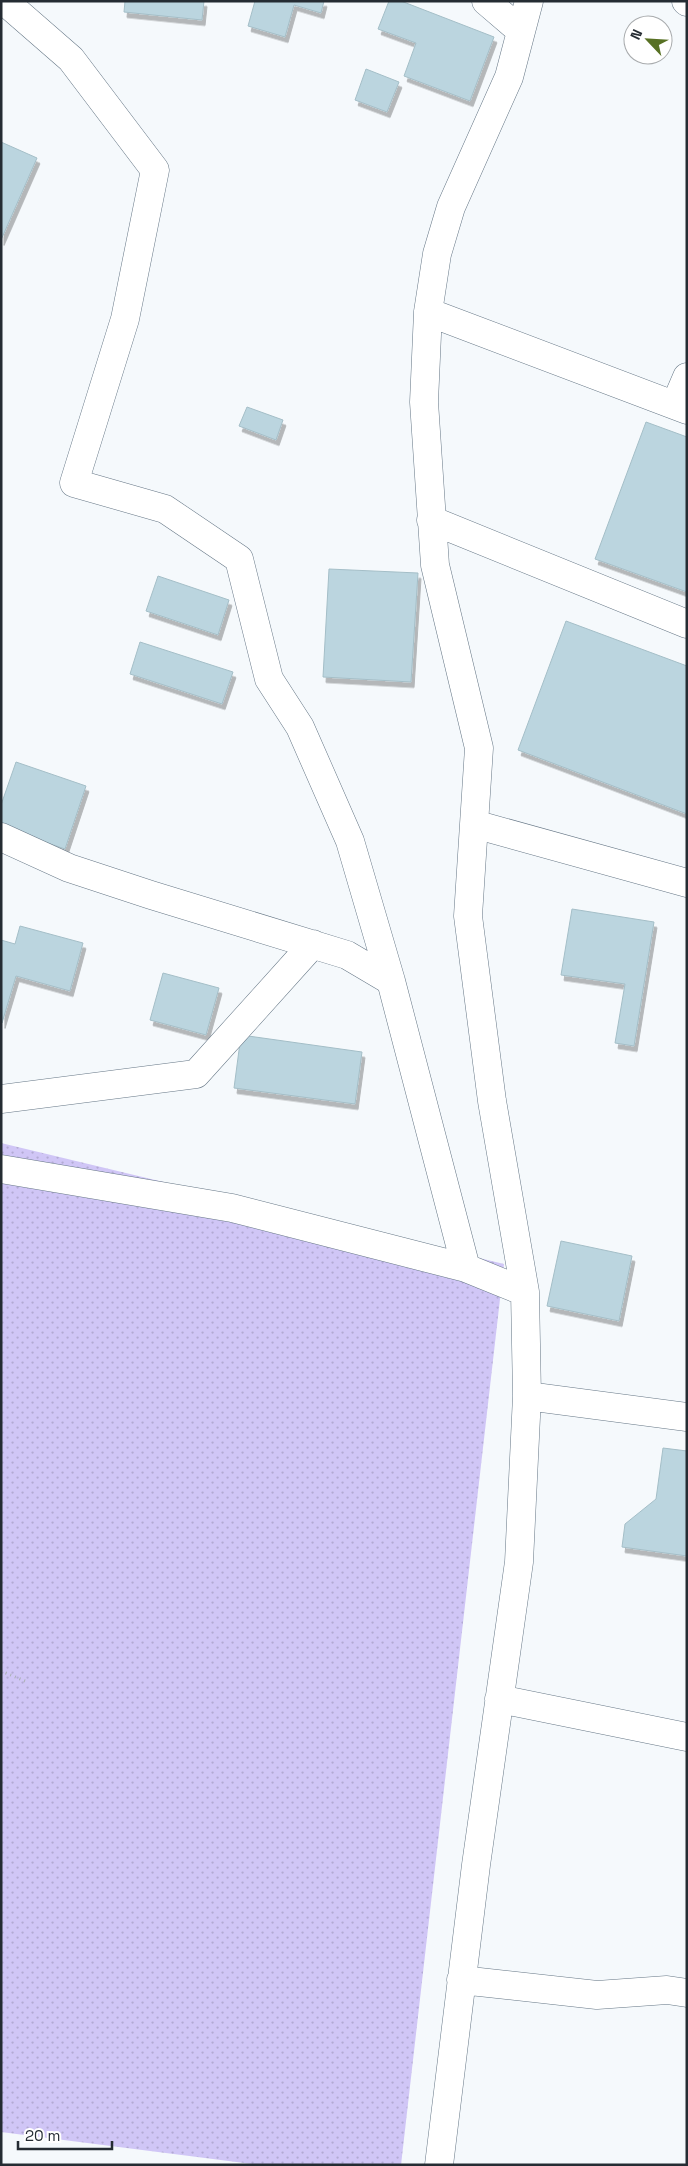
<svg xmlns="http://www.w3.org/2000/svg" width="688" height="2166" viewBox="0 0 688 2166" font-family="'Space Grotesk',sans-serif">
<style>
.grass{fill:url(#grass-dots)}
.building{fill:#bbd5df;stroke:#a4bec7;filter:url(#shadow)}
.lines{fill:none;stroke-linecap:round;stroke-linejoin:round}
.street-casing{stroke:#667786;stroke-width:29}
.path{stroke:#abb0b4;stroke-width:3;stroke-dasharray:1 4;stroke-linecap:butt}
.street{stroke:#fff;stroke-width:28}
</style>
<defs>
<pattern id="grass-dots" width="8" height="8" patternUnits="userSpaceOnUse" patternTransform="scale(1.25)"><rect width="8" height="8" fill="#d0c6f6"/><path d="M2 2h.1M6 6h.1" fill="none" stroke="#b2aad3" stroke-width="1.8" stroke-linecap="round"/></pattern>
<filter id="shadow"><feDropShadow dx="3" dy="5.5" stdDeviation="0" flood-color="#0004"/></filter>
</defs>
<rect width="100%" height="100%" fill="#f5f9fc"/>
<path class="grass" d="M1,1143l503,121 -103,901h-142l-258,-33z"/>
<path class="building" d="M125,1h79l-2,19 -78,-8z
M255,1h69l-3,12 -27,-8 -9,32 -37,-11z
M389,1h12l93,36 -24,64 -66,-25 12,-33 -38,-14z
M366,69l33,13 -12,30 -32,-12z
M1,142l36,16 -36,82z
M247,407l36,13 -7,20 -37,-14z
M646,422l41,15v155l-92,-33z
M329,569l89,4 -7,109 -88,-5z
M158,576l71,24 -11,35 -72,-24z
M566,621l121,45v148l-169,-64z
M140,642l93,30 -11,32 -92,-30z
M16,762l70,24 -21,63 -64,-22v-22z
M572,909l82,13 -20,124 -19,-3 10,-59 -64,-9z
M20,926l63,17 -13,48 -54,-15 -14,47 -1,-83 14,4z
M163,973l56,15 -13,47 -56,-15z
M241,1035l121,17 -7,52 -121,-16z
M561,1241l71,15 -13,65 -72,-15z
M663,1448l24,3v105l-65,-9 3,-23 31,-25z"/>
<g class="lines">
<defs>
<path id="street" d="M8,1l1,4 62,54 84,111 -30,149 -51,164 91,26 74,50 30,120 31,48 50,114 41,140 75,287
M486,1l35,30
M686,1l1,1
M428,312l259,98
M675,405l12,-28
M431,520l256,104
M474,824l213,59
M1,837l68,31 82,27 196,60 44,26
M1,1099l195,-25 117,-130
M1,1169l231,39 234,60 59,24
M527,1396l160,21
M499,1699l188,38
M461,1980l136,15 70,-5 20,3
M439,2165l37,-300 43,-303 8,-166 -2,-104 -33,-191 -24,-185 11,-168 -44,-183 -11,-163 4,-90 9,-58 14,-47 58,-130 20,-76"/>
</defs>
<use href="#street" class="street-casing"/>
<path class="path" d="M1,1671l24,10"/>
<use href="#street" class="street"/>
</g>
<rect width="688" height="2166" fill="none" stroke="#252c33" stroke-width="5"/>
<g transform="translate(648 40) rotate(295)"><circle r="24" fill="#ffffff" stroke="#a8abad"/>
<path d="M0-4L9 19L0 12L-9 19Z" fill="#587124"/>
<text y="-8" font-size="14" font-weight="bold" text-anchor="middle" fill="#252c33">N</text>
</g>
<path d="M18 2141v8h94v-8" fill="none" stroke="#252c33" stroke-width="2.5"/>
<text x="25" y="2141" font-size="15" fill="#252c33" stroke="#ffffff" stroke-width="4" paint-order="stroke">20 m</text>
</svg>
